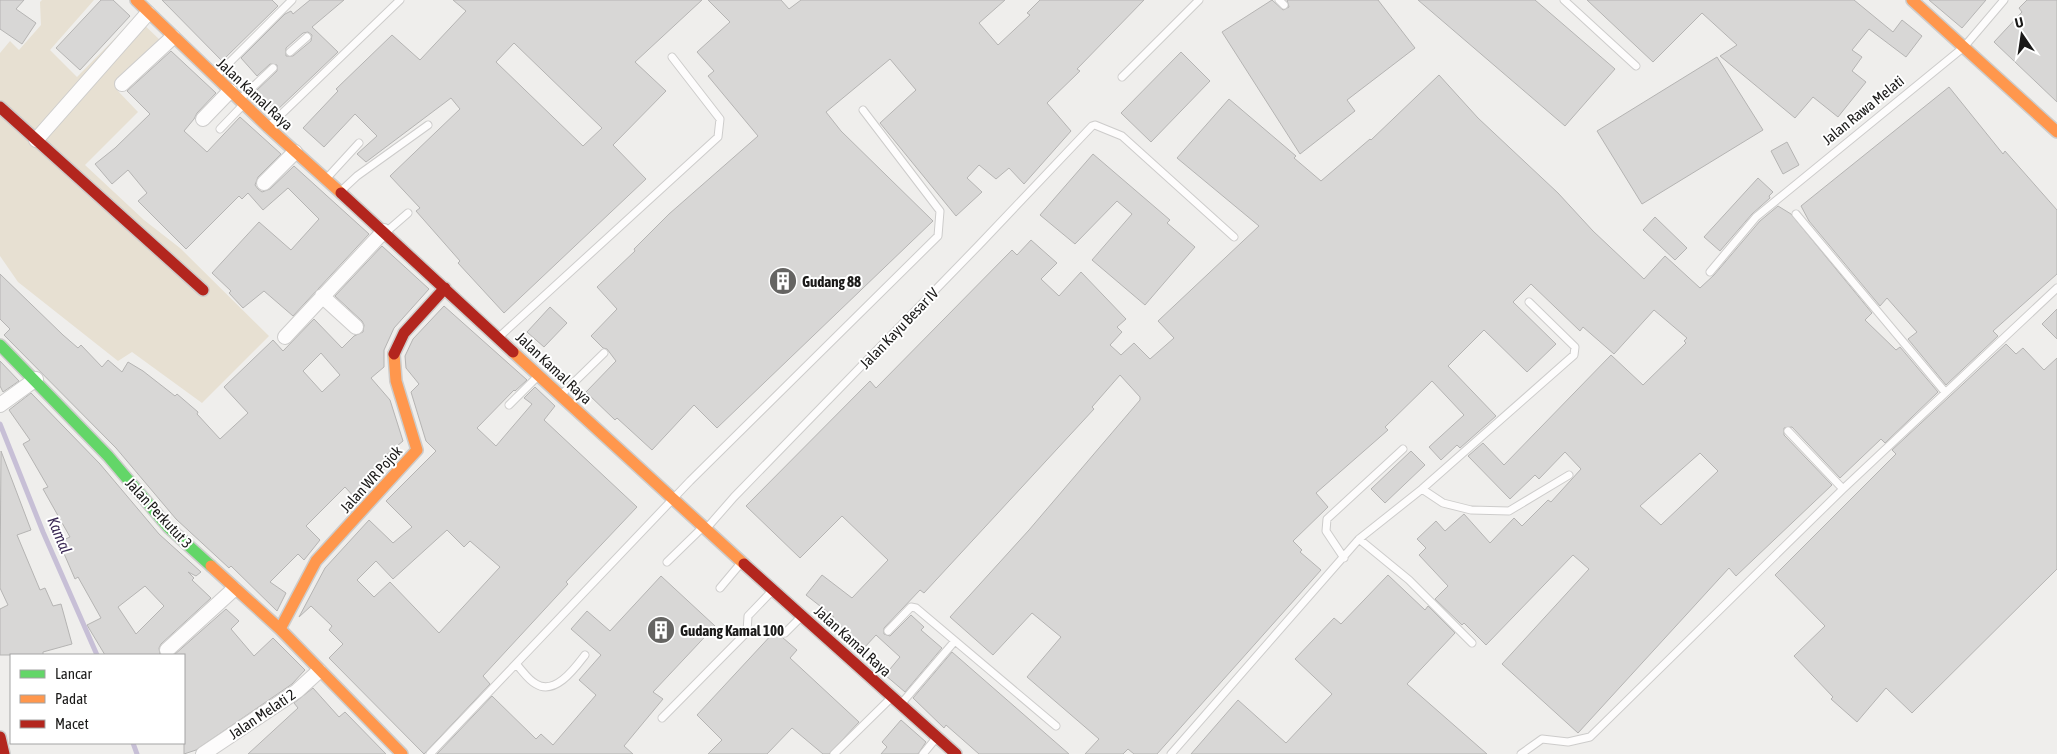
<svg xmlns="http://www.w3.org/2000/svg" width="2057" height="754" viewBox="0 0 2057 754" font-family="'Asap Condensed',sans-serif">
<style>
.green{fill:#e7e0d2}
.lines{fill:none;stroke-linecap:round;stroke-linejoin:round}
.stream{stroke:#c7bfd6;stroke-width:5}
.building{fill:#d8d7d6;stroke:#b5b4b3;fill-rule:evenodd}
.lane-casing{stroke:#cdcccb;stroke-width:9}
.street-casing{stroke:#cdcccb;stroke-width:16}
.fast-casing{stroke:#cdcccb;stroke-width:14}
.slow-casing{stroke:#cdcccb;stroke-width:14}
.jam-casing{stroke:#cdcccb;stroke-width:14}
.lane{stroke:#fdfcfc;stroke-width:7}
.street{stroke:#fdfcfc;stroke-width:14}
.fast{stroke:#63d668;stroke-width:11}
.slow{stroke:#ff974d;stroke-width:11}
.jam{stroke:#b3261e;stroke-width:11}
.labels{text-anchor:middle;dominant-baseline:central;stroke-width:4;stroke-linejoin:round;paint-order:stroke}
.street-label{font-size:15px;fill:#1a1918;stroke:#fff}
.poi-label{font-size:15px;font-weight:bold;fill:#1a1918;stroke:#fff;text-anchor:start}
.water-label{font-size:16px;font-style:italic;fill:#3a2854;stroke:#fff}
</style>
<rect width="100%" height="100%" fill="#efeeec"/>
<path class="green" d="M42,0h52l-44,50 27,27 59,-60 25,24 -44,49 21,22 -53,53 59,55 36,28 89,88 -67,67 -70,-51 -14,9 -100,-79 -18,-26v-203l10,-12 9,9 22,-25 -1,-23z"/>
<g class="lines">
<path class="stream" d="M0,424l43,108 54,123
M133,743l4,11"/>
</g>
<path class="building" d="M0,0h24l-8,9 20,14 -14,21 -22,-15z
M101,0h12l17,16 -50,54 -24,-22z
M162,0h110l6,6 -56,55z
M310,0h34l-32,27 26,25 -63,60 -19,-21 21,-20v-6l-7,-1 -13,12 -16,-18 44,-44 6,-3 2,3zM308,32l4,3 -1,6 -18,15h-7v-8l17,-15z
M453,0h249l-67,62 31,29 -53,54 33,34 -142,134 -46,-50 2,-2 -44,-50 4,-3 -30,-32 70,-67 -9,-11 -85,64 -9,-8 20,-18 -22,-22 -31,33 -21,-19 35,-37 -2,-2 56,-54 28,25 46,-49zM514,43l88,85 -19,18 -87,-84z
M708,0h73l8,9 12,-9h204l-26,23 19,22 32,-30 -3,-2 13,-13h104l-67,69 3,2 -33,32 24,28 -47,53 -15,-16 -13,11 -17,-14 -12,13 15,14 -26,24 -76,-93 36,-33 -26,-31 -64,53 15,19 92,90 -216,207 -23,-23 -42,45 -35,-32 -2,2 -29,-28 30,-31 -9,-12 -4,-1 -12,-12 26,-27 -20,-22 38,-36 -1,-2 35,-35 89,-78 -50,-60 6,-5 -17,-19 33,-30z
M1272,0l11,10 6,-3 -2,-7h91l37,48 -68,52 8,11 -55,43 -78,-122z
M1418,0h117l80,69 -50,57z
M1587,0h267l39,32 9,-12 20,16 -16,21 -37,-28 -17,21 10,7 -10,14 14,11 -28,35 -25,-20 -18,21 -75,-62 17,-11 -35,-32 -49,49z
M1929,0h57l-24,28z
M2027,0h30v102l-63,-60 28,-30 -3,-4z
M171,51l45,42 -19,20 -3,6 -10,12 23,21 33,-35 41,37 -23,23 -3,8 3,4 4,3 8,-3 24,-23 75,68 -76,82 -29,-25 -21,17 -14,-15 2,-2 -19,-18 47,-51 32,28 28,-31 -31,-31 -25,22 -15,-17 -6,6 -3,-3 -53,53 -48,-48 9,-8 -19,-23 -16,14 -17,-20 20,-16 35,-34 -23,-23z
M1181,52l29,29 -59,61 -30,-29z
M1717,57l46,73 -121,74 -45,-73z
M1439,75l39,43 80,75 35,38 51,48 21,-23 35,32 14,-13 46,-54 18,-15 13,8 81,99 -7,7 31,30 4,-3 38,45 -53,51 -4,-4 -41,39 -48,-51 -8,1v7l48,50 -96,91 -7,-8 -151,165 -76,-69 87,-95 -16,-14 -87,90 -22,-22 -2,2 -27,-26 13,-13 -29,-31 7,-7 -9,-9 19,-18 9,10 19,-17 26,29 24,-25 8,8 26,-26 3,2 30,-33 -16,-17 -26,27 -4,-4 -25,24 -42,-43 15,-13 21,22 107,-110 32,30 43,-42 -2,-2 3,-3 -33,-28 -40,44 -31,-27 -3,4 -49,-47 -18,18 43,42 -29,28 -43,-42 -36,36 48,50 -36,32 -3,-3 -16,15 -12,-13 35,-32 -32,-34 -47,46 3,3 -72,63 12,14 -35,34 9,9 -2,2 21,18 -164,184h-23l-6,-5 -5,5h-38l14,-15 -72,-62 34,-40 -29,-24 -39,42 -43,-38 79,-87 111,-130v-3l-20,-22 -28,32 2,2 -170,184 -4,-3 -36,38v6l6,2 21,-21 13,12 -3,3 21,18 -37,44 -20,-17 15,-18 -24,-22 -12,13 -32,-30 2,-1 -28,-22 16,-20 30,23 36,-38 -46,-44 -42,42 -54,-52 124,-125 6,7 136,-138 5,5 14,-15 26,23 -16,16 18,17 22,-24 45,47 -9,8 5,5 -12,13 11,10 13,-12 16,16 24,-21 -16,-17 101,-95 -82,-68 52,-59 67,57 -2,2 27,23 49,-42 1,1zM1700,453l18,18 -57,54 -21,-19z
M1949,87l54,67 2,-3 52,59v64l-64,57 5,5 -52,49 -38,-46 9,-7 -30,-34 -7,8 -71,-85 -8,-15z
M1787,142l12,23 -16,9 -12,-23z
M1093,154l77,66 -3,3 28,24 -50,58 -53,-45 40,-46 -15,-13 -42,43 -35,-29z
M1758,178l15,14 -4,4 1,2 -18,16 -32,37 -16,-14z
M1655,217l32,31 -12,12 -32,-30z
M382,246l47,43 -35,39 -10,22v17l-13,11 19,22 13,41 -19,16 6,6 -34,36 -11,-12 -39,39 14,14 -16,20 -6,-6 -28,28 16,11 -9,18 -46,-45 -2,2 -53,-49 -60,-71 -112,-113 6,-6 -10,-10v-45l63,61 15,13 3,-3 21,22 6,-7 14,12 6,-10 15,9 32,25 2,-2 21,18 -1,2 23,25 28,-26 -24,-26 49,-47 10,11 31,-32 28,29 12,-12 9,-4 1,-7 -2,-4 -27,-25zM321,353l19,22 -18,17 -19,-21z
M444,306l83,74 -12,11 -1,-1 -37,38 19,18 36,-42 -8,-6 11,-11 20,19 -11,14 93,87 -71,75 2,2 -85,92 7,8 -66,70 -95,-96 14,-14 -14,-14 3,-4 -21,-20 -12,11 26,-49 44,-48 24,23 19,-16 -26,-26 50,-50 -10,-10 -15,-49 8,-8 -13,-16 -1,-12 8,-17zM447,530l17,17 6,-6 30,26 -61,66 -49,-51 -16,15 -17,-17 19,-19 17,18z
M550,307l17,16 -23,24 -17,-15z
M2057,309v30l-15,-15z
M2006,344l10,10 7,-6 21,22 13,-12v211l-145,144 -26,-25 -29,34 -26,-23 2,-2 -39,-41 31,-30 -50,-51 121,-121 -4,-4z
M0,361l19,20 -16,11 -3,-6z
M31,393l69,71 59,70 42,38 -5,4 -8,-4 6,6 -2,2 19,18 -50,46 -2,4 1,7h-55l-18,-30 14,-7 -23,-41 -3,2 -16,-37 11,-5 -27,-48 5,-2 -25,-43 7,-4 -21,-30zM145,586l19,20 -28,28 -18,-27z
M1,451l30,79 -14,5 23,55 5,-2 8,18 8,-2 11,40 -29,8v3h-43v-46l8,-4 -8,-17z
M1411,451l14,14 -40,38 -14,-14z
M1388,575l37,35 3,-4 27,27 -48,51 80,70h-296l47,-54 48,43 46,-49 -37,-35 39,-41 7,6z
M661,576l54,50 -62,66 10,7 -39,47 9,8h-196l55,-58 44,43 5,-5 12,11 43,-50 -17,-15 22,-25 -30,-26 16,-18 23,20z
M226,609l13,12 -8,8 23,27 19,-18 32,32 -13,14 -96,66 -12,4v-99h-10z
M775,631l22,19 -7,8 69,64 -30,32h-6l-31,-26 -25,26h-59l14,-14 -25,-25z
M952,652l117,102h-90l-33,-29 -2,3 -31,-30z
M313,688l26,29 6,-5 41,42h-138l50,-46 -4,-5z
M901,720l25,22 -8,12h-37l6,-7 -5,-5z"/>
<g class="lines">
<defs>
<path id="lane" d="M1279,0l5,5
M1564,0l72,66
M290,52l17,-15
M216,76l76,-76
M1122,77l77,-77
M240,99l33,-31
M268,127l132,-127
M220,129l24,-25
M326,179l33,-36
M341,191l16,-15 71,-51
M1796,214l149,178
M385,233l23,-20
M1710,272l46,-55 208,-170 40,-47
M499,337l219,-200 2,-18 -48,-62
M561,395l43,-42
M509,405l28,-28
M1788,431l55,58
M1422,489l21,14 28,7 38,1 60,-36
M706,529l28,-32 245,-252 113,-119 3,-1 27,11 112,101
M1359,539l50,41 63,63
M1344,558l-18,-27 1,-12 76,-70
M667,562l36,-35
M720,588l21,-25
M888,631l23,-24 5,1 140,118
M785,633l16,-16
M516,664c6,6 12,16 20,20 19,12 39,-16 49,-29
M901,704l53,-62
M662,718l85,-86 1,-16 24,-25
M430,754l260,-273 248,-245 2,-25 -77,-101
M834,754l58,-57
M923,754l14,-17
M1171,754l188,-215 63,-50 152,-134 1,-8 -46,-45
M1521,754l21,-15 26,3 22,-5 253,-248 214,-201"/>
<path id="street" d="M122,84l51,-47
M203,119l27,-28
M36,140l112,-127
M264,183l31,-31
M322,296l34,31
M285,337l99,-106
M0,405l36,-26
M167,650l67,-61
M203,754l94,-63 22,-20"/>
<path id="fast" d="M0,345l108,111 60,71 43,39"/>
<path id="slow" d="M136,0l132,127 73,66
M1912,0l145,132
M513,352l231,212
M211,566l69,63 122,125
M280,629l36,-68 101,-111 -21,-69 -2,-27"/>
<path id="jam" d="M0,107l203,183
M341,193l172,159
M394,354l10,-21 41,-45
M744,564l212,190
M0,737l4,17"/>
</defs>
<use href="#lane" class="lane-casing"/>
<use href="#street" class="street-casing"/>
<use href="#fast" class="fast-casing"/>
<use href="#slow" class="slow-casing"/>
<use href="#jam" class="jam-casing"/>
<use href="#lane" class="lane"/>
<use href="#street" class="street"/>
<use href="#fast" class="fast"/>
<use href="#slow" class="slow"/>
<use href="#jam" class="jam"/>
</g>
<defs>
<symbol id="building-disc" viewBox="-11 -11 22 22"><circle r="9.5" fill="#656462" stroke="#fff"/><path d="M-4-6H4V6H1V3H-1V6H-4ZM-2.5-4.3h1.7v1.8h-1.7ZM.8-4.3h1.7v1.8H.8ZM-2.5-1h1.7V.8h-1.7ZM.8-1h1.7V.8H.8Z" fill="#fff"/></symbol>
</defs>
<g fill-rule="evenodd">
<use href="#building-disc" x="767" y="265" width="32" height="32"/>
<use href="#building-disc" x="645" y="614" width="32" height="32"/>
</g>
<g class="labels">
<g class="street-label">
<text transform="translate(255 94) rotate(43)">Jalan Kamal Raya</text>
<text transform="translate(1863 110) rotate(-39)">Jalan Rawa Melati</text>
<text transform="translate(899 328) rotate(-46)">Jalan Kayu Besar IV</text>
<text transform="translate(554 368) rotate(43)">Jalan Kamal Raya</text>
<text transform="translate(371 479) rotate(-48)">Jalan WR Pojok</text>
<text transform="translate(159 513) rotate(47)">Jalan Perkutut 3</text>
<text transform="translate(853 641) rotate(42)">Jalan Kamal Raya</text>
<text transform="translate(262 714) rotate(-34)">Jalan Melati 2</text>
</g>
<g class="poi-label">
<text x="802" y="281">Gudang 88</text>
<text x="680" y="630">Gudang Kamal 100</text>
</g>
<g class="water-label">
<text transform="translate(60 535) rotate(67)">Kamal</text>
</g>
</g>
<rect x="10" y="654" width="175" height="90" fill="#ffffff" stroke="#a3a3a3"/>
<rect x="20" y="670" width="25" height="8" fill="#63d668" stroke="#a3a3a3"/>
<text x="55" y="679" font-size="15" fill="#1a1918">Lancar</text>
<rect x="20" y="695" width="25" height="8" fill="#ff974d" stroke="#a3a3a3"/>
<text x="55" y="704" font-size="15" fill="#1a1918">Padat</text>
<rect x="20" y="720" width="25" height="8" fill="#b3261e" stroke="#a3a3a3"/>
<text x="55" y="729" font-size="15" fill="#1a1918">Macet</text>
<g transform="translate(2022 35) rotate(347)" stroke="#ffffff" stroke-width="4" paint-order="stroke">
<path d="M0-4L9 19L0 12L-9 19Z" fill="#1a1918"/>
<text y="-8" font-size="14" font-weight="bold" text-anchor="middle" fill="#1a1918">U</text>
</g>
</svg>
